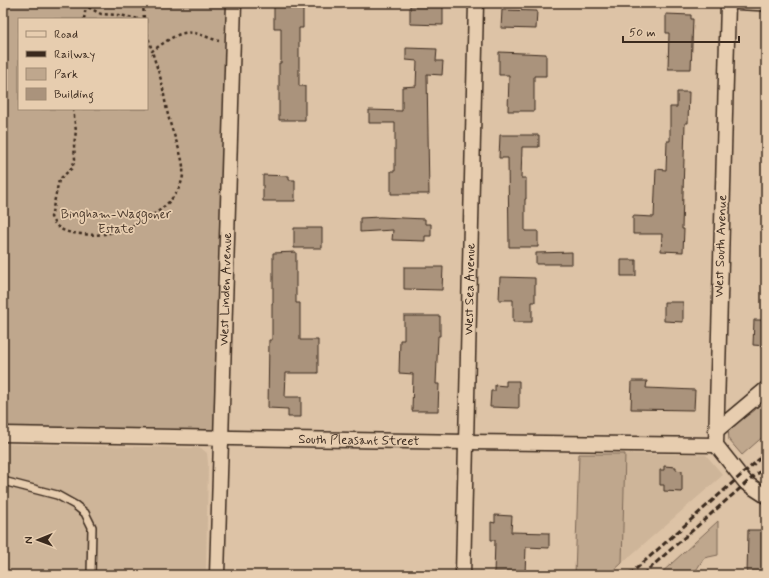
<svg xmlns="http://www.w3.org/2000/svg" width="769" height="578" viewBox="0 0 769 578" font-family="Mynerve,sans-serif">
<style>
.built{fill:#ceb599}
.green{fill:#bfa78d;stroke:#7d6856;fill-rule:evenodd}
.building{fill:#aa937c;stroke:#3b2a1e}
.lines{fill:none;stroke-linecap:round;stroke-linejoin:round}
.lane-casing{stroke:#3b2a1e;stroke-width:10}
.street-casing{stroke:#3b2a1e;stroke-width:17}
.path{stroke:#3b2a1e;stroke-width:2.5;stroke-dasharray:3 3;stroke-linecap:butt}
.lane{stroke:#e7cdaf;stroke-width:7}
.street{stroke:#e7cdaf;stroke-width:14}
.rail{stroke:#3b2a1e;stroke-width:3;stroke-dasharray:6 3;stroke-linecap:butt}
.labels{text-anchor:middle;dominant-baseline:central;stroke-width:3.5;stroke-linejoin:round;paint-order:stroke}
.park-label{font-size:13px;fill:#4f3d2f;stroke:#e7cdaf}
.street-label{font-size:13px;fill:#3b2a1e;stroke:#e7cdaf}
</style>
<rect width="100%" height="100%" fill="#ddc3a6"/>
<filter id="ink" filterUnits="userSpaceOnUse"><feTurbulence type="fractalNoise" baseFrequency=".025" numOctaves="2"/><feDisplacementMap in="SourceGraphic" scale="8" xChannelSelector="R" yChannelSelector="G"/><feConvolveMatrix kernelMatrix="1 2 1 2 8 2 1 2 1" color-interpolation-filters="sRGB"/></filter>
<g filter="url(#ink)">
<path class="built" d="M3,444l198,4 6,5 1,10 -2,112h-203z
M625,454h65l16,1 17,20 -101,88z"/>
<path class="green" d="M3,3h231l-12,435 -219,-5zM19,19h128v90h-128z
M766,399v35l-24,21 -13,-15 -1,-12 26,-17z
M579,454h46l-3,109 -13,12h-34z
M718,521v34l-14,3 -9,14v3h-36z"/>
<path class="building" d="M274,3h29v25h-4v58h6v34h-26v-57h2v-35h-7z
M410,5h33v20l-33,-1z
M502,10l35,1 -1,18 -35,-1z
M666,14l25,1v4h2l-2,50h-23l1,-36h-3z
M406,48l31,1 -1,12h7l-1,14 -15,-1 2,120h-38v-23h4v-48h-26v-13l33,1v-24l14,-1 1,-25 -11,-1z
M499,52l47,2v22h-12v35h-26l1,-36h-10z
M677,92h12l-1,31h-3l-3,106h2l-1,23 -22,-1 1,-17h-29v-18l21,1 2,-48 10,1 1,-29h3v-34h7z
M500,135h39v12h-17l-1,31h5v21h-1v32h13v16h-29l-1,-89h-9z
M263,175l26,1v4h6v21h-32z
M380,217l45,2v5h6v12h-6v5l-33,-1 1,-10 -33,2v-14z
M294,228h28v20h-28z
M296,252v51h4v37h18v33h-32l-1,24h16v20h-13v-8l-20,-1 1,-68h3v-37h1v-50z
M572,252v12h-36v-11z
M621,260h15v16h-15z
M404,267h39l-1,23 -38,-1z
M500,277l35,1v24h-3v20h-19v-22h-14z
M664,302h19v20l-19,-1z
M404,316h36v20h-2l-2,48h3l-1,27h-26l1,-37 -14,-1 1,-33h4z
M754,320h12v26l-13,-1z
M506,381h13v27l-29,-1 1,-16h4v-6l11,1z
M632,381h15l-1,7 49,2 -1,20 -63,-1z
M664,466l12,1v3l6,1v21l-18,-1v-6h-4v-15h4z
M495,515l17,1 -1,16 38,1v15l-23,-1 -1,28 -31,-1 1,-34h-4v-18l4,1z
M748,530h18v45h-19z"/>
<g class="lines">
<defs>
<path id="lane" d="M728,5l38,2
M3,481l54,14 18,10 10,8 7,14 -1,48"/>
<g id="street">
<path d="M728,3l-12,442 30,38 20,13"/>
<path d="M716,431l50,-42"/>
<path id="s1" d="M3,434l463,8 250,3"/>
<path id="s2" d="M217,575l17,-572"/>
<path id="s3" d="M463,575l13,-572"/>
</g>
</defs>
<use href="#lane" class="lane-casing"/>
<use href="#street" class="street-casing"/>
<path class="path" d="M85,3l1,3 15,8 18,1 20,4
M143,3l1,16
M84,19l2,-13
M147,33l5,18c14,-9 28,-23 46,-17 7,2 14,5 21,7
M73,109l3,22 -2,14 1,14 -3,9 -13,12 -8,37c6,14 17,16 32,17 7,1 14,1 21,0 29,-4 75,-27 79,-59 2,-17 -10,-39 -14,-56 -3,-11 -5,-24 -7,-36 -3,-10 -7,-21 -10,-32"/>
<use href="#lane" class="lane"/>
<use href="#street" class="street"/>
<path class="rail" d="M629,575l137,-122
M642,575l104,-92 20,-16"/>
</g>
</g>
<g class="labels">
<g class="park-label">
<text x="116" y="214">Bingham-Waggoner<tspan x="116" dy="15">Estate</tspan></text>
</g>
<g class="street-label">
<text transform="translate(721 246) rotate(-88)">West South Avenue</text>
<text stroke="none"><textPath href="#s2" startOffset="286">West Linden Avenue</textPath></text>
<text stroke="none"><textPath href="#s3" startOffset="286">West Sea Avenue</textPath></text>
<text stroke="none"><textPath href="#s1" startOffset="356">South Pleasant Street</textPath></text>
</g>
</g>
<rect width="769" height="578" fill="none" stroke="#e7cdaf" stroke-width="16"/>
<rect x="8" y="8" width="753" height="562" fill="none" stroke="#3b2a1e" stroke-width="1.5" filter="url(#ink)"/>
<rect x="18" y="18" width="130" height="92" fill="#e7cdaf" stroke="#a28c75"/>
<rect x="26" y="31" width="20" height="6" fill="#e7cdaf" stroke="#a28c75"/>
<text x="54" y="38" font-size="12" fill="#3b2a1e">Road</text>
<rect x="26" y="51" width="20" height="6" fill="#3b2a1e" stroke="#a28c75"/>
<text x="54" y="58" font-size="12" fill="#3b2a1e">Railway</text>
<rect x="26" y="68" width="20" height="12" fill="#bfa78d" stroke="#a28c75"/>
<text x="54" y="78" font-size="12" fill="#3b2a1e">Park</text>
<rect x="26" y="88" width="20" height="12" fill="#aa937c" stroke="#a28c75"/>
<text x="54" y="98" font-size="12" fill="#3b2a1e">Building</text>
<g transform="translate(38 540) rotate(269)" stroke="#e7cdaf" stroke-width="3" paint-order="stroke">
<path d="M0-3L7 15L0 10L-7 15Z" fill="#3b2a1e"/>
<text y="-6" font-size="11" font-weight="bold" text-anchor="middle" fill="#3b2a1e">N</text>
</g>
<path d="M623 36v6h116v-6" fill="none" stroke="#3b2a1e" stroke-width="2"/>
<text x="629" y="36" font-size="12" fill="#3b2a1e" stroke="#e7cdaf" stroke-width="3" paint-order="stroke">50 m</text>
</svg>
